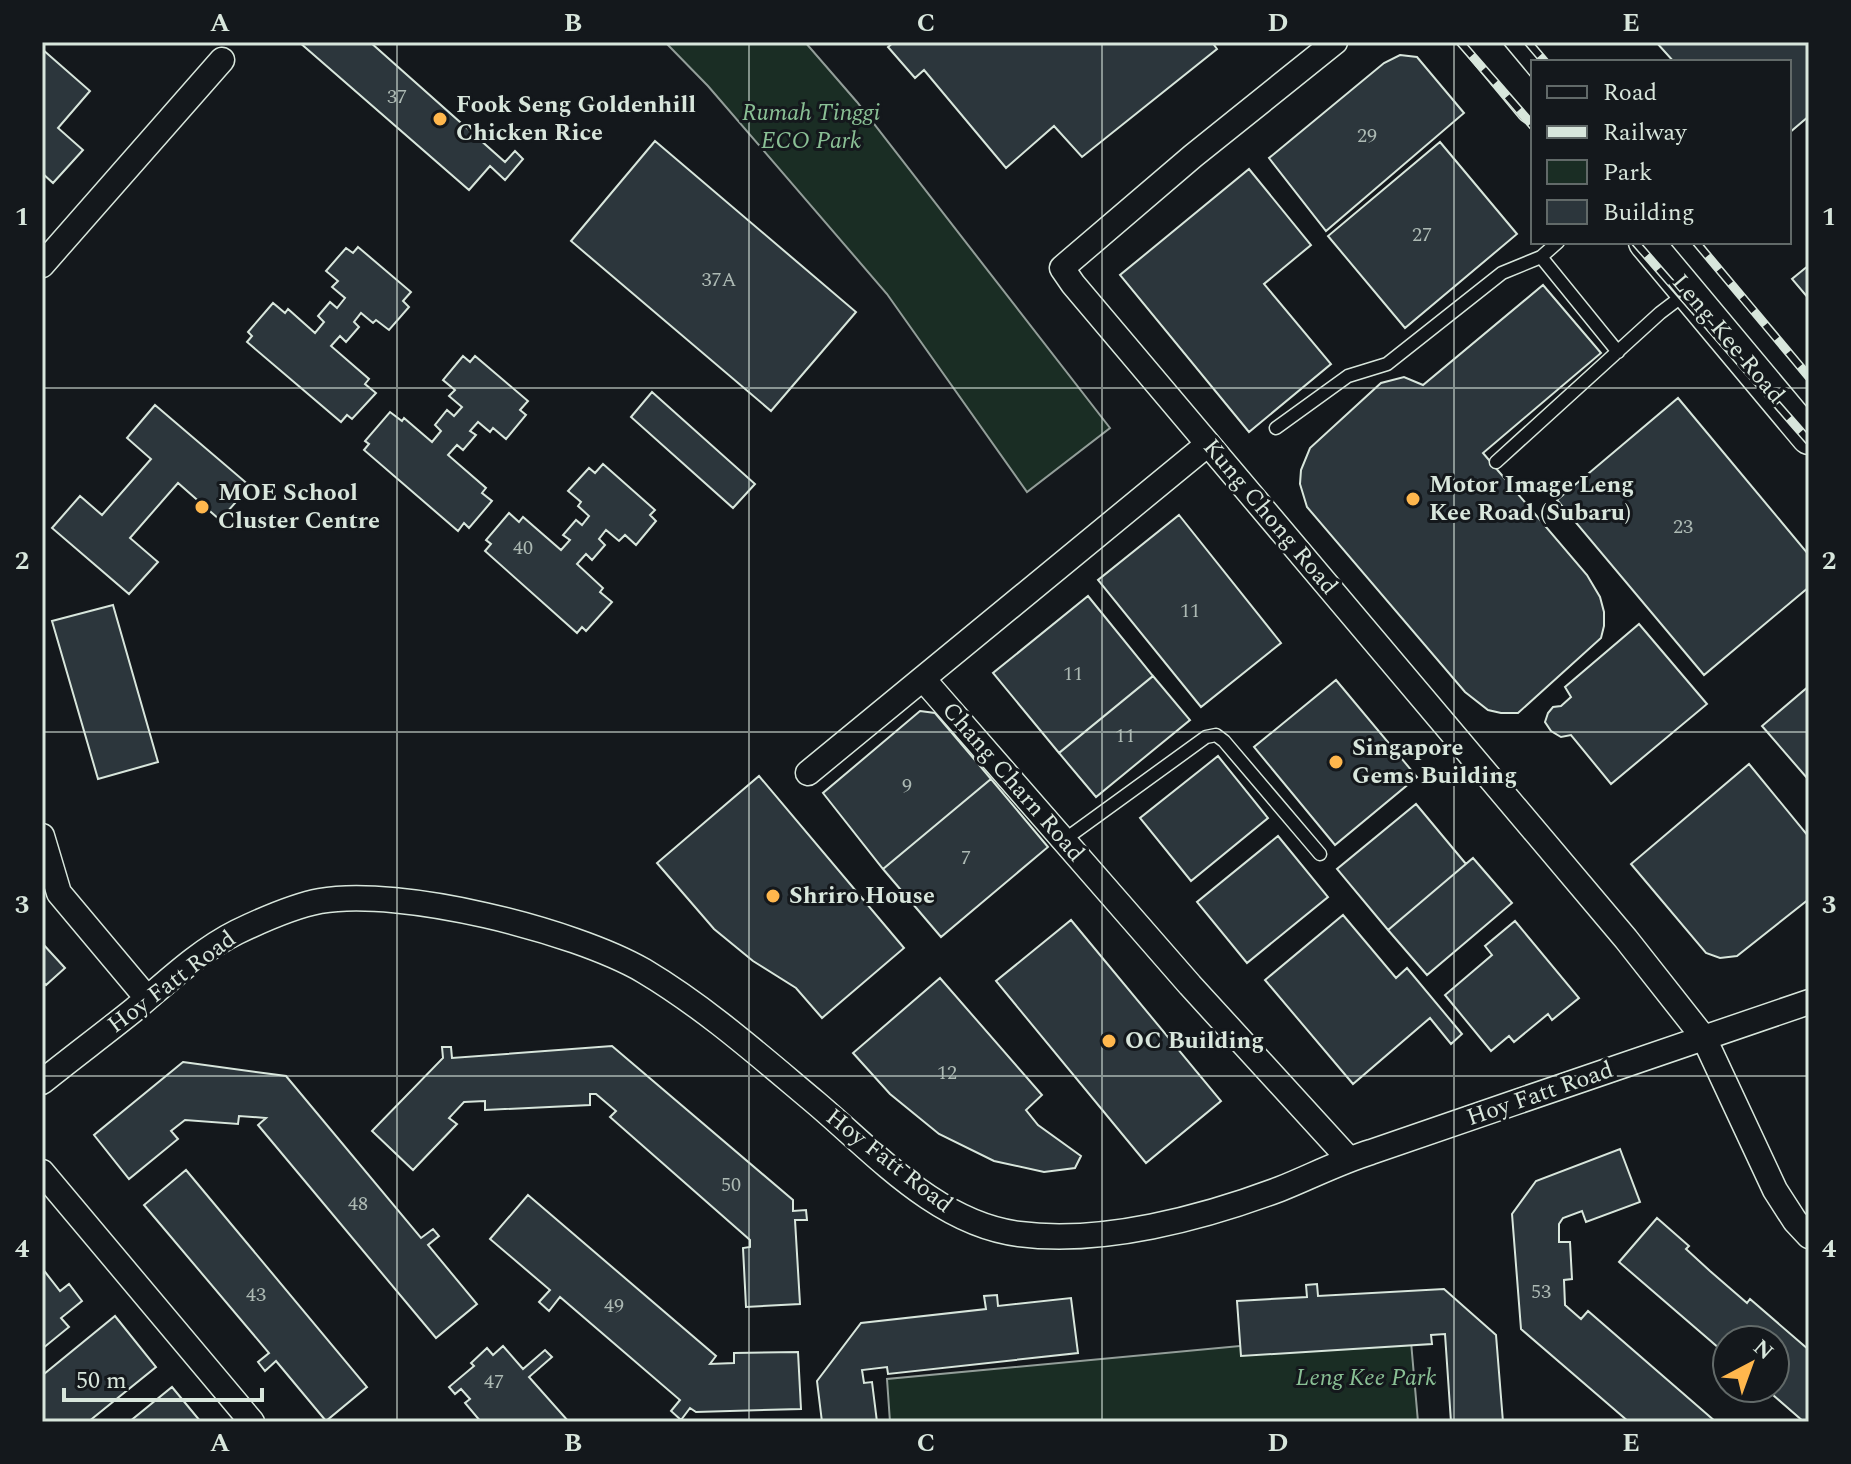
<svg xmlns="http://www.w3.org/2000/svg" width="1851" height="1464" viewBox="0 0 1851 1464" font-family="Spectral,serif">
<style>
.green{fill:#1a2d24;stroke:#939e99;stroke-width:2}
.building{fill:#2c363c;stroke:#d8e6dc;stroke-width:2}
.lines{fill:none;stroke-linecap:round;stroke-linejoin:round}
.lane-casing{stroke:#d8e6dc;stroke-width:15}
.street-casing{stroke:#d8e6dc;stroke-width:27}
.secondary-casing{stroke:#d8e6dc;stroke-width:37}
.lane{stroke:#14181c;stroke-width:12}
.street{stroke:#14181c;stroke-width:24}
.secondary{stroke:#14181c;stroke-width:34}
.rail-casing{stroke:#d8e6dc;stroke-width:9}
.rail{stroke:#14181c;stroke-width:6;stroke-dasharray:18;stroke-linecap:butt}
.grid{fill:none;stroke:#d8e6dc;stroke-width:2;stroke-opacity:0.55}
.poi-dot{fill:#ffb74d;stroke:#14181c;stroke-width:3}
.labels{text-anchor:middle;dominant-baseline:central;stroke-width:6;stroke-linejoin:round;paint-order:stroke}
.number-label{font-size:20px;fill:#adbab4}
.poi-label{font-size:24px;font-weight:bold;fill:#d8e6dc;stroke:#14181c;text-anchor:start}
.park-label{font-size:24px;font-style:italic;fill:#8ac095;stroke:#14181c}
.street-label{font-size:24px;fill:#d8e6dc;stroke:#14181c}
.neatline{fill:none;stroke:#d8e6dc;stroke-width:3}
.grid-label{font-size:26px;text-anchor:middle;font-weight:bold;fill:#d8e6dc}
</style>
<rect width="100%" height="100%" fill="#14181c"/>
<path class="green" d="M665,42h140l52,60 253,326 -83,64 -140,-198 -179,-208z
M1410,1330l8,92h-528l-3,-43z"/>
<path class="building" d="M299,42h71l135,120 10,-11 8,8 -18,21 -15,-14 -21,24z
M894,42h318l5,7 -135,108 -28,-31 -48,42 -82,-98 -9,8 -27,-31z
M1656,42h153v74l-20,17v-71h-115z
M42,49l48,42 -32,37 25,22 -30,33 -11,-10z
M1400,55l17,2 47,56 -138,118 -57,-73 115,-95z
M655,141l201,171 -85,99 -200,-170z
M1440,142l77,92 -112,94 -77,-92z
M1249,169l62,76 -47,39 67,80 -82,68 -129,-157z
M358,247l53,45 -8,9 6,6 -20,23 -13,-10 -3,3 -12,-10 -7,9 5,5 -13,15 -6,-6 -9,10 38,33 -4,5 11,9 -24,26 -5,-4 -6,7 -94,-80 5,-6 -4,-4 25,-29 12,10 3,-4 27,24 9,-11 -6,-6 12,-14 7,6 8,-10 -13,-11 6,-6 -12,-10 20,-23 7,5z
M1809,265v34l-17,-20z
M1543,285l58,68 -118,100 104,122 13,22 4,15v14l-3,12 -83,75h-17l-13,-3 -23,-18 -158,-185 -7,-23 1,-14 9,-22 71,-65 23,-6 19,8z
M463,356l7,6 5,-6 53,45 -8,9 6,5 -20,24 -13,-11 -3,4 -12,-10 -8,9 6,4 -13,15 -6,-5 -9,10 38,33 -4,5 10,8 -23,27 -5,-5 -6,8 -94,-81 5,-6 -4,-3 25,-29 12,9 2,-3 28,24 9,-11 -6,-6 12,-15 7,6 8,-9 -13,-11 6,-6 -12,-10z
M652,392l103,92 -22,24 -102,-91z
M1678,398l131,157v32l-105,88 -147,-175z
M155,405l95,81 -30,34 -42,-37 -48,55 28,24 -29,32 -77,-66 28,-32 22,19 49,-56 -24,-21z
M603,464l52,46 -5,5 6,6 -20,24 -11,-10 -6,6 -13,-11 -7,9 6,6 -13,15 -6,-6 -9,10 26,24 -3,4 12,10 -26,29 -4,-4 -5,6 -92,-82 6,-7 -5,-4 23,-27 10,9 4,-5 38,33 9,-10 -7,-5 13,-15 6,5 7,-9 -11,-10 3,-4 -13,-11 21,-23 6,5z
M1179,515l102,128 -80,64 -103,-127z
M1088,596l65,80 -94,77 -66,-80z
M113,605l45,157 -60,17 -46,-158z
M1639,624l68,80 -96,80 -40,-49 -10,2 -10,-6 -6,-9 3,-9 5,-6 8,-1 10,-9 -6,-10z
M1153,676l37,44 -94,77 -37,-44z
M1336,680l81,97 -82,68 -81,-98z
M1809,686v90l-2,2 -45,-52z
M920,711l15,2 56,66 -108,90 -60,-76z
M1218,756l50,62 -77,63 -51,-63z
M1749,764l60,73v62l-72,57 -17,2 -14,-5 -75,-89z
M759,776l145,172 -82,70 -26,-30 -43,-27 -39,-32 -57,-66z
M991,779l57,68 -107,90 -58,-68z
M1416,804l50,60 -78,66 -51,-61z
M1278,836l50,61 -81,66 -50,-61z
M1473,858l39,45 -85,72 -39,-45z
M1343,915l53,63 11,-10 55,66 -11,10 -21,-26 -77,66 -88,-104z
M1071,920l150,181 -75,62 -150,-182z
M1515,921l64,77 -27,22 -4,-6 -34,28 -5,-6 -18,15 -46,-56 47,-40 -7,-9z
M42,943l23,25 -19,17 -4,-4z
M940,978l102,117 -16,15 12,15 43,31 -6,12 -31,4 -50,-11 -55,-27 -49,-40 -37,-41z
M612,1046l181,154v11l13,-1 1,10h-12l5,84 -54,3 -3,-59 7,-1v-7l-140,-123 6,-6 -20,-17h-6v11l-105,5v-9l-21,1 -15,16 8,6 -44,46 -41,-39 71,-73 -1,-11h9l1,11z
M183,1062l103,14 135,162 12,-9 6,7 -11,9 49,59 -41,34 -178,-213 8,-7 -27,-2 -1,8 -53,-4 -14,11 7,8 -49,40 -35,-44z
M1620,1149l20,53 -54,20 -4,-11 -19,7 -4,6v18h11l2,37 -8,1 1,25 16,14 7,-8 128,111h-87l-108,-93 -9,-115 24,-33z
M186,1170l181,217 -41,34 -50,-60 -11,10 -7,-9 11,-9 -125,-148z
M528,1195l188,161 -6,8 24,-1v-10l64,-1 3,57 -105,3 -6,-4 -9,12 -10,-9 9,-11 -120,-103 -11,14 -10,-9 11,-12 -60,-51z
M1657,1218l32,28 -3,3 24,22 37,32 3,-4 59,51v72h-5l-39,-34h10v-48h-48v15l-108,-93z
M42,1268l18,23 9,-7 13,17 -21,17 8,9 -27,22z
M1317,1284l1,12 126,-7 52,46 7,87h-52l-6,-88 -14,1 1,9 -191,12 -4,-55 70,-4 -1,-12z
M997,1295l1,11 73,-8 7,55 -190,21 -1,-7 -25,3 2,13 8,-1 5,40h-55l-5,-41 44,-58 125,-14 -2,-13z
M115,1316l41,51 -68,55h-46v-51l2,3z
M503,1346l20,23 22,-19 7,7 -23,20 40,45h-88l-16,-19 5,-4 -9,-10 -6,5 -6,-7 25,-21 -3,-3 16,-15 6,7z
M172,1387l29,35h-72z"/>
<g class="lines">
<defs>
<path id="lane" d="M1541,257l77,95
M1276,428l72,-52 39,-12 115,-91 39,-16 17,-15
M1496,462l164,-149 25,-19
M1064,840l142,-103 10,-2 8,6 96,113"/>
<path id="street" d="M1335,42l-142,114 -131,112 11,16 553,655 78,99 71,152 20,31 14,15
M42,265l180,-205
M924,680l266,305 159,174
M808,773l400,-329
M42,836l17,57 88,105
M42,1082c31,-25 62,-48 93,-73 32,-27 64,-58 102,-77 25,-12 56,-26 83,-31 81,-14 253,29 324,70 62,37 117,86 172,132 60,51 122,121 203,131 83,11 184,-16 261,-45 30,-12 59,-27 91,-37 146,-50 292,-101 438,-150
M42,1172l210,250"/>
<path id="secondary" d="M1479,42l54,65
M1646,242l163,195"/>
</defs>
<use href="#lane" class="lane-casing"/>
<use href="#street" class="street-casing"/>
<use href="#secondary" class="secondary-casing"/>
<use href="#lane" class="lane"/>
<use href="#street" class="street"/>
<use href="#secondary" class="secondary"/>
<defs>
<path id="rail" d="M1460,42l73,84
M1528,42l17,20
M1635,242l174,199
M1696,242l113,135"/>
</defs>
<use href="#rail" class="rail-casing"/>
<use href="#rail" class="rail"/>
</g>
<path class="grid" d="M397,42v1380M749,42v1380M1102,42v1380M1454,42v1380M42,388h1767M42,732h1767M42,1076h1767"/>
<g class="poi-dot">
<circle cx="440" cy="119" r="8"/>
<circle cx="1413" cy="499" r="8"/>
<circle cx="202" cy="507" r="8"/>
<circle cx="1336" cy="762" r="8"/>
<circle cx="773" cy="896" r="8"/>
<circle cx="1109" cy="1041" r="8"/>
</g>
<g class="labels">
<g class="number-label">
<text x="397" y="97">37</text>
<text x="1367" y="136">29</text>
<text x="1422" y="235">27</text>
<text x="719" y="280">37A</text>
<text x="1683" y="527">23</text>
<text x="523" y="548">40</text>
<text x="1190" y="611">11</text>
<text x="1073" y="674">11</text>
<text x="1125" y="736">11</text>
<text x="907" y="786">9</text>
<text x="966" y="858">7</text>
<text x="947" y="1073">12</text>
<text x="731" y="1185">50</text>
<text x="358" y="1204">48</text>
<text x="1541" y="1292">53</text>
<text x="256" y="1295">43</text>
<text x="614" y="1306">49</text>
<text x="494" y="1382">47</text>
</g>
<g class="poi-label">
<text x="456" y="105">Fook Seng Goldenhill<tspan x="456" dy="28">Chicken Rice</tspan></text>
<text x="1429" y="485">Motor Image Leng<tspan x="1429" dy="28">Kee Road (Subaru)</tspan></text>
<text x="218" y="493">MOE School<tspan x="218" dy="28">Cluster Centre</tspan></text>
<text x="1352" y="748">Singapore<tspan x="1352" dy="28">Gems Building</tspan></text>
<text x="789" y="896">Shriro House</text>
<text x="1125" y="1041">OC Building</text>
</g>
<g class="park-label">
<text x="811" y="113">Rumah Tinggi<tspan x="811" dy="28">ECO Park</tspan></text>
<text x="1366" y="1378">Leng Kee Park</text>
</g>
<g class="street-label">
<text transform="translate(1728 339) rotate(50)">Leng Kee Road</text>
<text transform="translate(1270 517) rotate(50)">Kung Chong Road</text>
<text transform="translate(1013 782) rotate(49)">Chang Charn Road</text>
<text transform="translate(172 982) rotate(-37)">Hoy Fatt Road</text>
<text transform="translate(1540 1094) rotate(-19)">Hoy Fatt Road</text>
<text transform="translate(889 1161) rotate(38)">Hoy Fatt Road</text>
</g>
</g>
<rect width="1851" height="1464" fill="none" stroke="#14181c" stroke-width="88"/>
<rect x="1531" y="60" width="260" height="184" fill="#14181c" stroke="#626a69" stroke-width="2"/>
<rect x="1547" y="86" width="40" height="12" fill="#14181c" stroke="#626a69" stroke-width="2"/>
<text x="1603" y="100" font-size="24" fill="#d8e6dc">Road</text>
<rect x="1547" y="126" width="40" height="12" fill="#d8e6dc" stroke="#626a69" stroke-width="2"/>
<text x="1603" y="140" font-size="24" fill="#d8e6dc">Railway</text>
<rect x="1547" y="160" width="40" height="24" fill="#1a2d24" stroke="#626a69" stroke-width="2"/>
<text x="1603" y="180" font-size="24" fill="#d8e6dc">Park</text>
<rect x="1547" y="200" width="40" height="24" fill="#2c363c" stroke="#626a69" stroke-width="2"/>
<text x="1603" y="220" font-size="24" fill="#d8e6dc">Building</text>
<g transform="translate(1751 1364) rotate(41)"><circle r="38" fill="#14181c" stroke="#626a69" stroke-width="2"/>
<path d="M0-6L14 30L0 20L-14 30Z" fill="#ffb74d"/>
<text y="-12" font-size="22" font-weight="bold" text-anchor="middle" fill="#d8e6dc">N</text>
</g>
<path d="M64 1388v12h198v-12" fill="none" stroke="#d8e6dc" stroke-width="4"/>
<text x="76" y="1388" font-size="24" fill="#d8e6dc" stroke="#14181c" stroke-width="6" paint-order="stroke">50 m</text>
<rect x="44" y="44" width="1763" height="1376" class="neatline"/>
<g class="grid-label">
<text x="220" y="31">A</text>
<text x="573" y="31">B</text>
<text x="926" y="31">C</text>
<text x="1278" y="31">D</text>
<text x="1631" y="31">E</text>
<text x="22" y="225">1</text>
<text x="1829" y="225">1</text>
<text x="22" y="569">2</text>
<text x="1829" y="569">2</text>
<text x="22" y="913">3</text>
<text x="1829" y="913">3</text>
<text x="22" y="1257">4</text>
<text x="1829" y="1257">4</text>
<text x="220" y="1451">A</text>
<text x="573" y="1451">B</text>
<text x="926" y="1451">C</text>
<text x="1278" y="1451">D</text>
<text x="1631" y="1451">E</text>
</g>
</svg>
